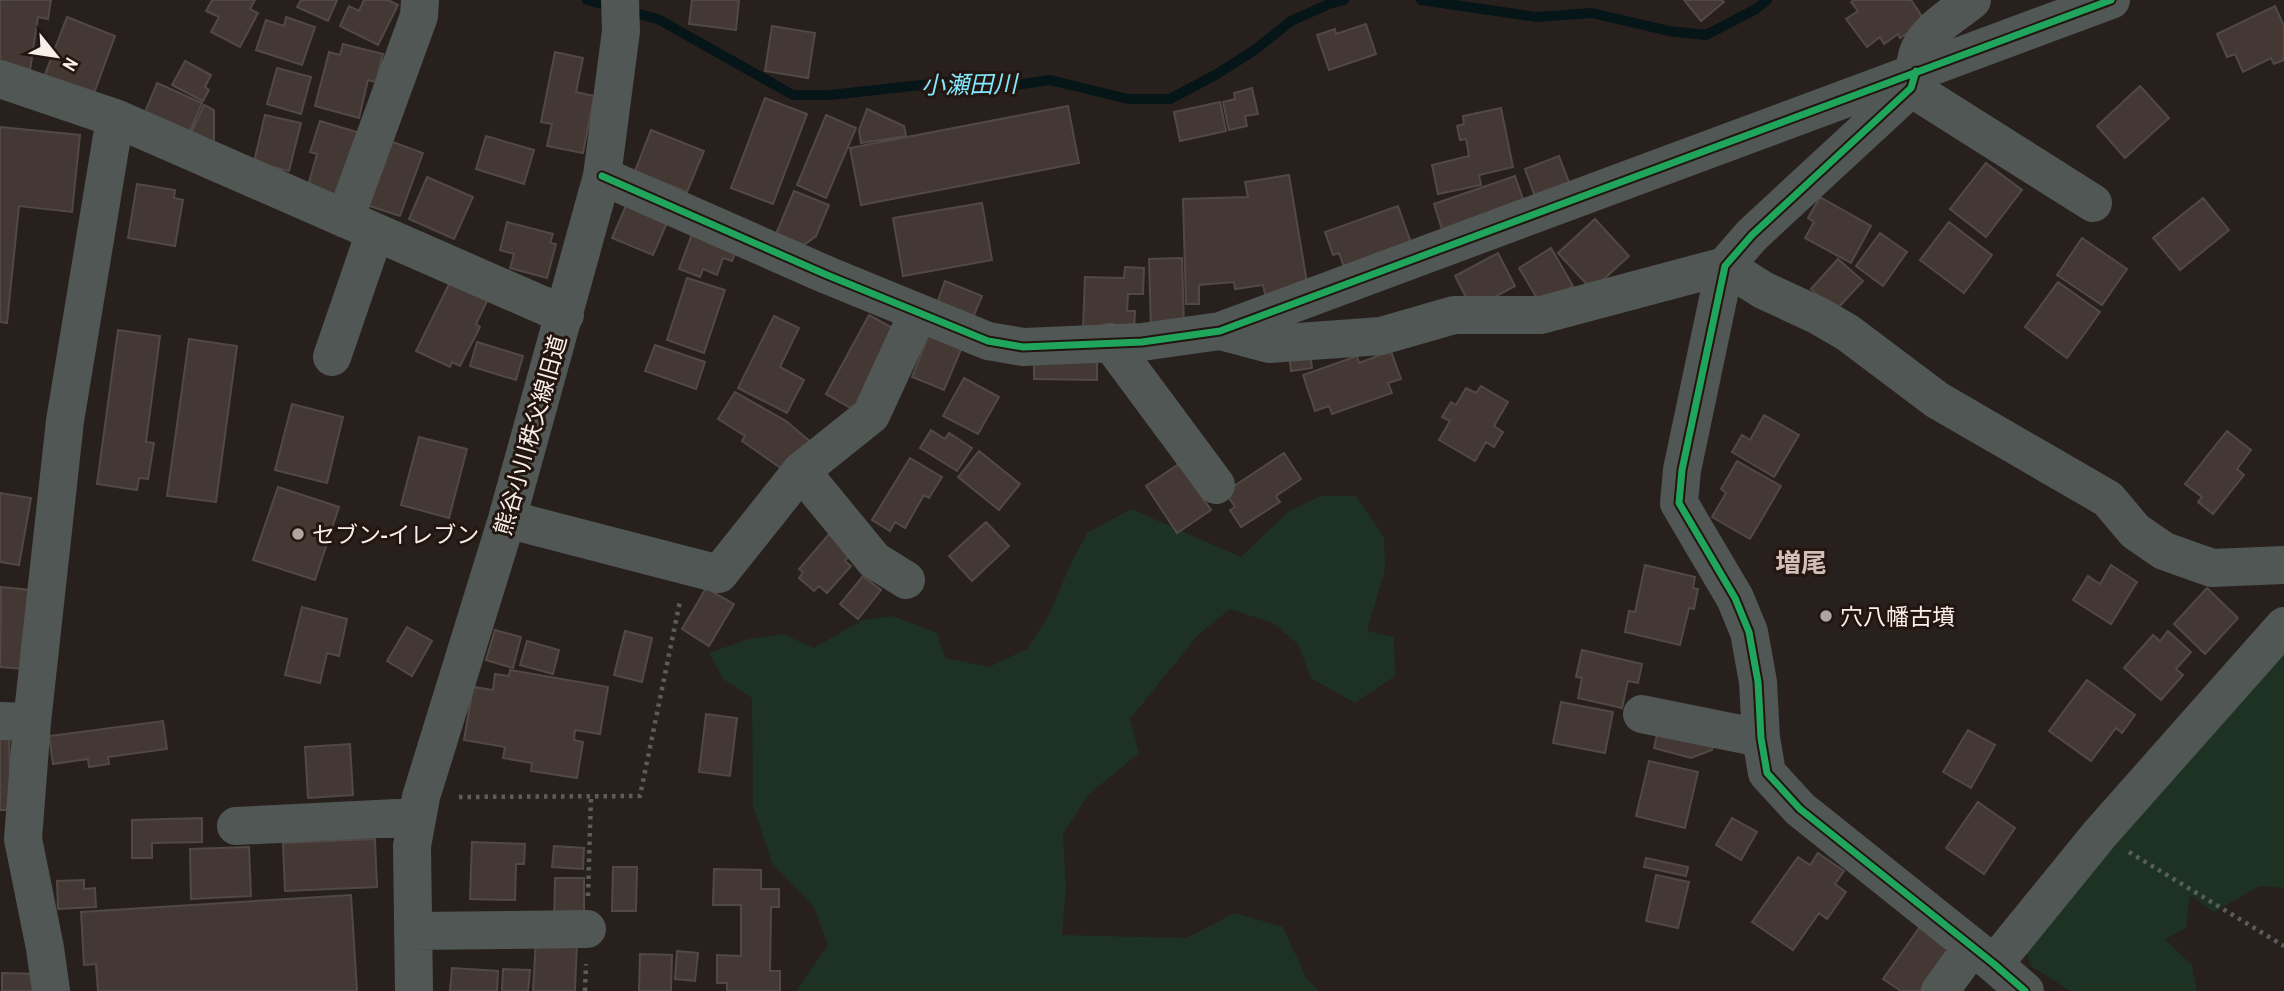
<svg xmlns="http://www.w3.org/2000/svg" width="2284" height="991" viewBox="0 0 2284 991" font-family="'Archivo Narrow','Noto Sans JP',sans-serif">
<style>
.green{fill:#1d3222}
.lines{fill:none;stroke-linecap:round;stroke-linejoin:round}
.stream{stroke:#051518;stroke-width:10}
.building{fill:#443834;stroke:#504946;stroke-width:2}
.path{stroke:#5b5d5b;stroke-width:4.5;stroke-dasharray:3.5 5;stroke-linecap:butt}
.minor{stroke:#505755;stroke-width:38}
.cycleway-casing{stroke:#23150f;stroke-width:11}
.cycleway{stroke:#20a55d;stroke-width:7}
.poi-dot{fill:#afa6a2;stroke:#23150f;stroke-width:2.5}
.labels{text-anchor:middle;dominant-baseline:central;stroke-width:6;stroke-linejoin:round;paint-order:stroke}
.street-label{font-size:23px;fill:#f8eeea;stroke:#23150f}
.poi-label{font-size:23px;fill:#f8eeea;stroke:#23150f;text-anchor:start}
.water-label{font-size:24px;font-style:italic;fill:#81e8fd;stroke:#23150f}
.quarter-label{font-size:26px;font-weight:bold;fill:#d3bfb7;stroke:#23150f}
</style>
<rect width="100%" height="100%" fill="#28201d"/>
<path class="green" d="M1321,496h35l28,41 1,32 -18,62 27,6 1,39 -40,27 -44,-25 -13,-34 -25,-21 -43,-14 -32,26 -68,84 9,34 -51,42 -25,39 3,53 -4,48 124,3 49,-25 48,14 24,52 12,12h-523l32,-46 -14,-38 -42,-44 -19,-57 -1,-108 -29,-19 -14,-26 40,-14 34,-5 31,14 48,-28 31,-4 44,17 8,25 44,9 38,-18 21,-32 23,-54 16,-30 44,-24 110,48 48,-46z
M2284,649v239l-24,-2 -46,26 -24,-17 -4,33 -21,11 27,26 5,26h-127l-40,-26 -5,-21z"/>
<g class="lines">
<path class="stream" d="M587,0l26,7
M1421,0l115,17 56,-4 77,18 37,4 50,-26 11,-9
M627,11l31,8 135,76h37l119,-13 59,4 42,-6 78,19h42l47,-25 39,-25 35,-28 38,-17 15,-4"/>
</g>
<path class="building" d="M0,0h51l-3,19 -10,-2 -8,53 -30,-4z
M212,0h43l-5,9 8,4 -18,34 -29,-15 8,-15 -13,-6z
M301,0h36l-9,21 -31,-14z
M364,0h24l10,5 -20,40 -38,-19 9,-20 10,5z
M692,0h47l-3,30 -47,-6z
M1684,0h38l2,2 -23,19z
M1854,0h57l14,21 -25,17 -2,-4 -14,10 -4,-7 -13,10 -21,-28 12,-8 -7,-9z
M2275,6l9,20v34l-10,4 -3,-6 -28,14 -8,-18 -8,3 -10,-23z
M67,17l48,19 -22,60 -49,-19z
M286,17l29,10 -13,38 -46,-15 10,-30 18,6z
M1366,24l10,30 -47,16 -12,-35 18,-6 1,5z
M772,26l43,7 -7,45 -43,-7z
M343,44l40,10 -7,28 -8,-2 -9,38 -44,-12 14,-54 11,3z
M555,52l28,6 -7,34 18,4 -11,57 -36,-7 5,-22 -11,-2z
M185,61l26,14 -6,12 4,3 -6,11 -31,-16z
M277,68l34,9 -10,37 -34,-10z
M157,83l45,20 -15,35 -42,-26z
M2140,86l29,32 -44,40 -28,-32z
M1252,88l6,26 -13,2 2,10 -18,4 -6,-28 12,-3 -1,-6z
M765,98l42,16 -34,90 -42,-16z
M1220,102l6,29 -46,10 -6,-29z
M204,105l10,5v45l-27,-13z
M1068,106l11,57 -218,42 -11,-57z
M1501,108l12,59 -34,8 2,10 -43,9 -6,-29 37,-9 -3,-17 -6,1 -3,-14 7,-2 -1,-8z
M867,109l37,17 2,10 -45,7 -2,-13z
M265,115l36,8 -12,48 -35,-9z
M826,115l30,13 -30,70 -29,-13z
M320,121l40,12 -21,66 -32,-10 10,-35 -7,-2z
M0,127l80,8 -8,77 -53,-6 -12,117 -7,-1z
M651,130l53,21 -17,41 -52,-21z
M486,136l48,14 -10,34 -48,-15z
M390,141l33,12 -23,63 -33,-11z
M1559,156l11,29 -34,14 -11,-30z
M1986,163l36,27 -36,47 -36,-28z
M1289,175l20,120 -42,7 -4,-17 -28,4 -1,-7 -35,3v19h-13l-3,-105 65,-2 -3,-15z
M1515,176l11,32 -82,28 -10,-32z
M427,177l46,20 -19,42 -45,-20z
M137,184l38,6 -1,8 9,2 -8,46 -47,-8z
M794,191l35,14 -13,31 -12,9 -28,-11z
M1820,197l51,29 -20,37 -46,-25 9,-16 -6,-4z
M2203,198l26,32 -49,40 -27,-32z
M628,201l41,17 -16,37 -41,-17z
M982,203l10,57 -89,16 -10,-58z
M1398,206l13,37 -67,24 -5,-14 -6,2 -8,-23z
M1595,219l34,37 -37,34 -34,-37z
M507,222l46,12 -3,9 6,1 -9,34 -37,-10 4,-14 -14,-4z
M1949,222l43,33 -28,38 -44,-33z
M694,229l44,17 -6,15 -9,-3 -6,17 -14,-6 -3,8 -21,-8z
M1880,233l27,19 -24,34 -27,-20z
M2082,238l45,31 -25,36 -45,-30z
M1551,248l22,38 -32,19 -22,-37z
M1498,253l17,33 -43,23 -17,-33z
M1182,258l2,69 -33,1 -2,-69z
M1838,259l25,22 -28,30 -24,-22z
M1125,267l19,1 -1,26h-15l-1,17h8l-1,20 -51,-2 2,-52 39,1z
M455,272l35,23 -14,29 4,3 -20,39 -8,-4 -2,5 -34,-16z
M687,278l38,12 -21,63 -37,-13z
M945,281l37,15 -10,24 -36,-14z
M2058,282l42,30 -33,46 -42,-31z
M869,315l29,16 -44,79 -28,-16z
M774,316l25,12 -19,39 24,13 -17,33 -49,-25z
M932,327l33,13 -21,50 -32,-13z
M118,330l42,6 -14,106 8,1 -6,36 -9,-1 -2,12 -40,-6z
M189,339l48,7 -21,156 -49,-6z
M477,342l46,14 -7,24 -46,-14z
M655,345l50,17 -9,27 -51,-18z
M1391,351l10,28 -13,4 4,10 -60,21 -3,-8 -14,5 -12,-36 54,-19 2,7z
M1310,352l2,16 -21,3 -2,-16z
M1034,357l63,1v22l-63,-1z
M964,378l35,19 -21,37 -35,-18z
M1481,386l27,16 -14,24 9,6 -9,15 -8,-5 -11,19 -36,-21 11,-19 -8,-4 9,-15 5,3 10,-17 10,5z
M735,392l51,29 26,22 -27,28 -43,-30 3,-5 -27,-17z
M292,404l51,13 -16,66 -52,-13z
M1764,415l35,20 -25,42 -42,-25 10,-17 8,5z
M931,430l14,9 4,-6 23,15 -15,23 -37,-23z
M2227,431l24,19 -14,19 7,6 -31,39 -15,-12 4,-5 -17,-13z
M419,437l48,12 -18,69 -48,-13z
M979,451l41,33 -21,26 -41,-33z
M1284,453l17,26 -25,17 4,6 -39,25 -11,-17 5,-3 -10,-15z
M910,458l32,19 -13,21 -5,-3 -19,33 -10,-6 -5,9 -18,-11z
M1737,461l44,25 -31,53 -38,-22 14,-24 -5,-4z
M1179,464l32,46 -34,23 -31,-47z
M278,487l61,20 -24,73 -62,-20z
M0,493l31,5 -12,67 -19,-3z
M986,522l23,24 -37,35 -23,-25z
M831,532l22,19 -8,10 6,5 -24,27 -8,-7 -5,5 -15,-13 4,-6 -4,-3z
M1645,565l50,12 -2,11 5,1 -4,20 -5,-1 -9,37 -55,-13 4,-21 6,1z
M2111,565l26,17 -26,42 -38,-24 15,-24 12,8z
M863,576l18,14 -23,29 -18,-15z
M1,587l30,3 -8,79 -23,-2z
M706,588l28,16 -25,42 -27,-17z
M2207,588l31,30 -33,36 -31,-30z
M302,607l45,12 -8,37 -12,-3 -7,30 -35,-8z
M407,627l25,14 -20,35 -25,-15z
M495,630l26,7 -8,31 -27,-8z
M625,631l27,7 -10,44 -28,-7z
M2168,631l23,21 -15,17 7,6 -22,25 -37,-32 29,-33 7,6z
M527,641l32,9 -6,24 -33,-9z
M1582,650l60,14 -4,19 -10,-2 -6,27 -44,-10 4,-20 -6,-1z
M510,670l98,17 -8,47 -25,-4 -1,10 9,2 -6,36 -46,-7 1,-8 -29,-5 2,-11 -41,-7 9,-53 20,3 2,-16 14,2z
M2087,680l48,35 -13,18 -6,-5 -25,33 -42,-30z
M1561,702l52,10 -8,41 -52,-10z
M706,714l31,4 -7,58 -31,-4z
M163,721l4,28 -59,8 1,7 -20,3 -1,-8 -35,5 -4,-28z
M1659,726l56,13 -3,11 -21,8 -37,-10z
M1968,730l27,15 -24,43 -28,-16z
M0,733h9l2,77h-11z
M350,744l3,51 -45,3 -3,-51z
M1649,761l49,11 -13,56 -49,-12z
M1978,802l37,26 -31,46 -38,-26z
M202,818v24l-50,1v15h-20v-38z
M1732,818l25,14 -16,28 -25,-15z
M375,839l2,48 -92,4 -2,-48z
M472,842l53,2 -1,20h-8l-1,36 -45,-1z
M554,846l30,2 -1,21 -31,-2z
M249,847l2,49 -60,3 -1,-50z
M1818,853l26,18 -9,13 11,8 -19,27 -8,-6 -26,37 -41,-28 46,-65 12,8z
M1646,858l42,9 -2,9 -42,-9z
M613,867h24l-1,44h-24z
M714,869l47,1v19h18v18h-8l-1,64h10v20h-53v-8h-10v-28l24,1v-51h-28z
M1656,875l33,7 -11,46 -32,-7z
M555,878h29v46l-30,-1z
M84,880v9l11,-1 1,19 -38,2 -1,-28z
M351,895l6,96h-259l-2,-27 -12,1 -3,-53z
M1920,927l31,22 -31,42h-19l-18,-12z
M536,940l41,1 -2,50h-42z
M677,951l21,2 -3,28 -20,-2z
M640,954l32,1 -1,36h-32z
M452,968l46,3 -1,20h-47z
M503,969l27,1 -2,21h-26z
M2,973l37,1 -1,17h-36z"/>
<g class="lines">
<path class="path" d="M459,797l181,-1 40,-195
M2129,852l155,94
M588,896l3,-99
M585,991l1,-27"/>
<path class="minor" d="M1972,0c-17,14 -44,29 -53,50 -4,7 -5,28 -8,38l-159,147 -27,31 -43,204 -3,33 56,95 14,34 9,50 3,56 6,35 33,36 194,155 31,27
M0,79l115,39 450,197
M1911,88l182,115
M602,176l225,99 161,66 35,6 119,-5 78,-11 891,-331
M345,219l74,-203 1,-16
M1220,331l49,13 112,-8 73,-21h87l184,-49 38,24 56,26 29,17 89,67 171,99 27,32 29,20 48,17 72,-3
M1110,342l106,143
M332,357l43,-125
M801,471l73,89 32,20
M507,519l212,55 82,-103 70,-56 47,-102
M1642,714l119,24
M0,721l32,1
M236,826l181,-9
M413,931l174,-2
M1994,964l105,-129 185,-209
M51,991l-6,-43 -22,-109 9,-117 33,-301 50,-303
M414,991l-2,-145 9,-49 86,-278 95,-343 19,-145 -1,-31
M1940,991l32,-44"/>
<defs>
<path id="cycleway" d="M1916,71l-5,17 -159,147 -27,31 -43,204 -3,33 56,95 14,34 9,50 3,56 6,35 33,36 194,155 31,27
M602,176l225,99 161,66 35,6 119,-5 78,-11 891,-331"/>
</defs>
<use href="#cycleway" class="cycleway-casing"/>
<use href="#cycleway" class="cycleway"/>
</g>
<g class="poi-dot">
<circle cx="298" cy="534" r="7"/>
<circle cx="1826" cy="616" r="7"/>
</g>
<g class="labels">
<g class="street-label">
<text transform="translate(530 435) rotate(-74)">熊谷小川秩父線旧道</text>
</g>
<g class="poi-label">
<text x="312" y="534">セブン-イレブン</text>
<text x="1840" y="616">穴八幡古墳</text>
</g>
<g class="water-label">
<text transform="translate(969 84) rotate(-1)">小瀬田川</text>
</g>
<g class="quarter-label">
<text x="1801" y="562">増尾</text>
</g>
</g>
<g transform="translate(56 56) rotate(120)" stroke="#23150f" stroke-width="5" paint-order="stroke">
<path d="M0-5L12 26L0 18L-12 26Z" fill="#f8eeea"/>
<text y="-10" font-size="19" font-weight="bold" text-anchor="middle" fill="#f8eeea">N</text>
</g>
</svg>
